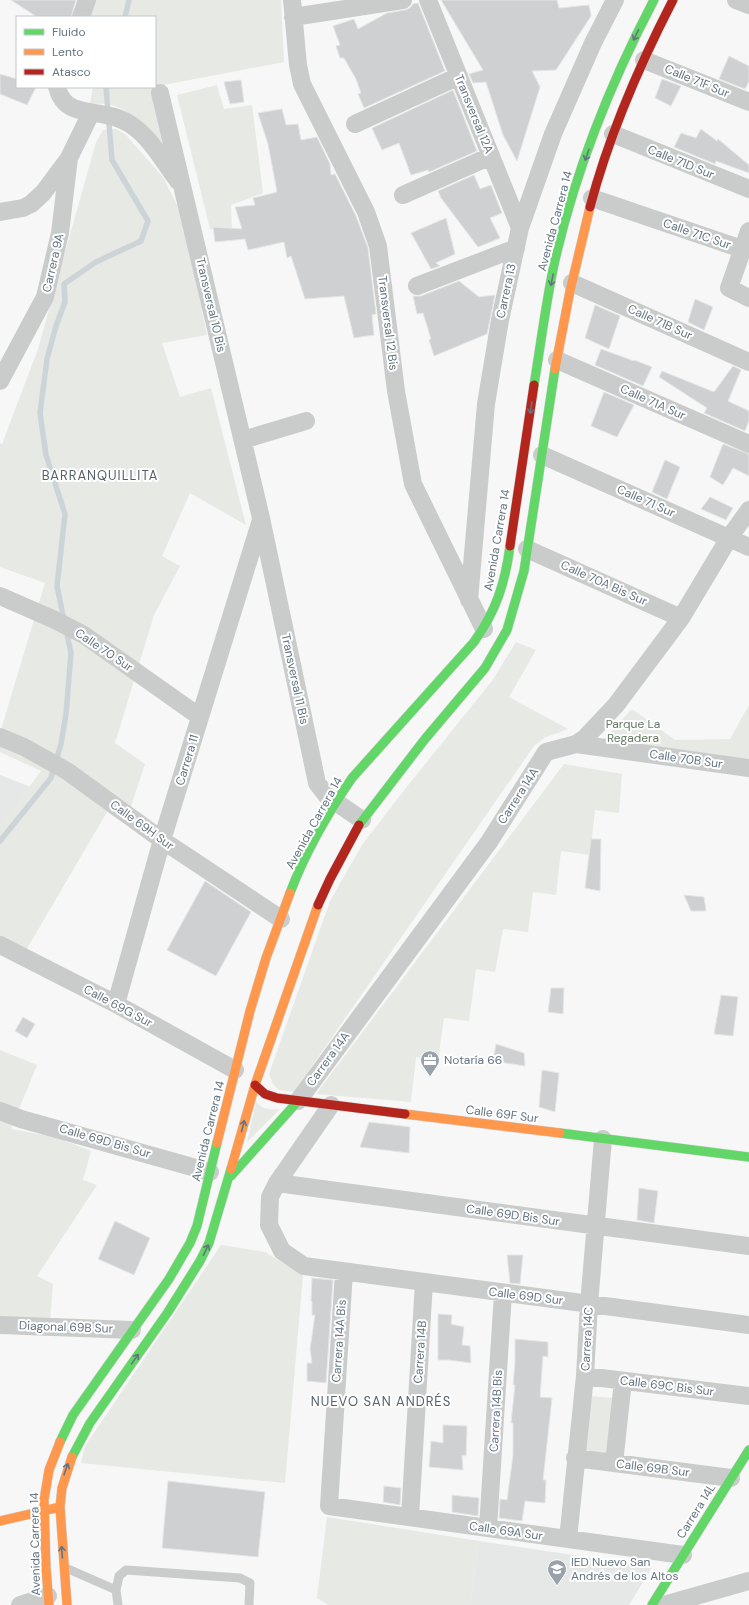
<svg xmlns="http://www.w3.org/2000/svg" width="749" height="1605" viewBox="0 0 749 1605" font-family="'DM Sans',sans-serif">
<style>
.built{fill:#e6e7e7}
.green{fill:#e6e9e4}
.lines{fill:none;stroke-linecap:round;stroke-linejoin:round}
.stream{stroke:#cdd4d8;stroke-width:5.5}
.building{fill:#ced0d1;stroke:#e6e6e6}
.fast-casing{stroke:#d3d4d5;stroke-width:10}
.slow-casing{stroke:#d3d4d5;stroke-width:10}
.jam-casing{stroke:#d3d4d5;stroke-width:10}
.lane{stroke:#cacccc;stroke-width:9}
.street{stroke:#cacccc;stroke-width:18}
.fast{stroke:#63d668;stroke-width:9}
.slow{stroke:#ff974d;stroke-width:9}
.jam{stroke:#b3261e;stroke-width:9}
.oneway{stroke:#647480}
.labels{text-anchor:middle;dominant-baseline:central;stroke-width:4;stroke-linejoin:round;paint-order:stroke}
.street-label{font-size:12px;fill:#647480;stroke:#fff}
.park-label{font-size:12px;fill:#667863;stroke:#fff}
.poi-label{font-size:12px;fill:#647480;stroke:#fff;text-anchor:start}
.neighbourhood-label{font-size:13px;letter-spacing:1px;fill:#56626b;stroke:#fff}
</style>
<rect width="100%" height="100%" fill="#f7f7f7"/>
<path class="built" d="M0,775l31,12 -31,39z
M479,1541l173,26 -23,38h-159z"/>
<path class="green" d="M91,0h190l3,62 -131,25 16,65c-13,-17 -34,-38 -54,-46 -7,-3 -17,-2 -25,-2l3,-17h62v-70h-69z
M217,85l7,24 28,-4 11,88 -32,12 1,27 -22,-3 -33,-134z
M116,129l9,5 38,43 20,40 24,118 -45,8 18,54 31,-9 35,137 -56,-32 -28,63 18,10 -26,49 -39,128 30,21 -20,60 -18,-12 -82,140 -25,-11v-115l41,-55 -41,-19v-19l45,-150 -45,-16v-124l2,1 36,-95 58,-207 7,-12z
M516,642l20,8 -27,47 59,32 -24,9 -10,8 -240,346 -15,-2 -6,-6 -4,-10 61,-173 32,-56 47,-61 83,-103z
M749,705v54l-149,-16 32,-34 43,31 55,-1z
M564,764l58,10 -3,39 -24,-3 -5,45 -29,-4 -5,44 -23,-3 -5,40 -25,-3 -8,43 -19,-3 -7,52 -25,-3 -6,42 -22,-3 -5,45 -95,-8z
M0,1050l37,15 -26,64 44,8 36,14 -8,29 14,5 -60,91 16,8 -3,37 -50,-4z
M256,1102c8,8 14,8 24,7l-33,33z
M221,1245l44,7 38,23 -18,208 -204,-20 4,-17z
M588,1396l27,2 -5,57 -26,-3z
M327,1517l152,24 -9,64h-142l-11,-7z"/>
<g class="lines">
<path class="stream" d="M125,17l4,-17
M64,620l-7,-34 8,-72 -19,-59 -6,-42 7,-54 9,-33 9,-24 -1,-18 32,-22 45,-21 7,-20 -36,-61 -6,-73
M0,841l51,-63 10,-34 5,-30 5,-61 -5,-23"/>
</g>
<path class="building" d="M11,0h65l-5,17h-34z
M441,0h116l2,8 30,-3 2,11 -35,54 -24,1 8,16 -23,74 -14,-26 -17,-53 -13,1 -4,-9 14,-4z
M418,3l27,68 -81,37 -6,-14 3,-1 -5,-14 -12,-21h-4l-4,-12 4,-1 -7,-19 21,-7 4,10 29,-16 18,-3 5,-2 3,-4z
M729,56l20,10v16l-4,7 -26,-10z
M0,74l17,5v8h19l-9,18 -27,-11z
M662,79l19,7 -10,20 -16,-8z
M241,80l3,22 -14,2 -6,-22z
M453,90l24,61 -48,21 -1,-2 -17,5 -12,-32 -17,7 -10,-22z
M282,109l4,16 12,-1 3,16 16,-3 13,27 1,11 4,-1 21,42 12,32 8,66 -4,1 2,20 -20,3 -10,-42 -39,3 -14,-43 -4,2 -3,-16 -36,8 -3,-11 -30,3 -2,-15 29,2 -7,-22 20,-2 -2,-7 24,-6 -9,-48 -10,-31z
M701,129l16,12 1,-2 31,26v8l-33,-12 -1,3 -41,-17 7,-14 15,5z
M474,175l6,14 11,-4 11,28 -12,5 10,20 -22,9 -37,-49 -3,-7z
M446,218l9,36 -19,9 4,3 -9,3 -20,-36z
M459,281l20,16 16,-2 -8,39 -53,22 -5,-16 2,-1 -8,-26 -6,1 -4,-18h8z
M695,299l18,8 -9,23 -16,-8z
M595,305l25,11 -11,33 -24,-11z
M601,349l33,12v-1l18,7 -9,19 -48,-21z
M733,366l8,4 -13,31 21,10v10l-4,10 -41,-18 3,-5 -48,-31 3,-6 52,21z
M604,392l30,13 -17,32 -26,-11z
M723,444l26,10v22l-16,-8 -10,17 -13,-8z
M665,460l15,7 -13,32 -15,-7z
M710,497l23,11 -7,12 -25,-11z
M591,839h10l-1,52 -15,-3z
M205,881l46,31 -35,64 -49,-26z
M684,895l20,2 2,14h-15z
M551,988h13l-1,26 -15,-2z
M721,995l17,2 -5,39 -19,-2z
M23,1017l12,7 -8,14 -12,-7z
M496,1044l28,9 1,13 -32,-5z
M542,1070l17,3 -4,39 -16,-5z
M369,1122l41,5 -1,26 -49,-6z
M639,1188l19,3 -4,32 -17,-3z
M115,1221l35,17 -16,37 -36,-16z
M507,1255h16l-3,29 -10,-1z
M312,1278l21,2 -7,103 -19,-2v-18h5l-2,-14 5,-34h-3v-13l-1,-1z
M438,1314l14,1 -1,9 13,3 -2,18 8,1 1,17 -22,-3h-11z
M515,1339l33,3v15l-5,-1 -3,41 12,1 -9,82h3l-1,23 -20,-2 -3,20 -23,-3 1,-19 7,1 6,-45v-32h-2l4,-38h-2l2,-22z
M443,1425l24,1 -1,30 -4,-1 1,15 -34,-3 2,-26 12,2z
M168,1481l97,11 -7,65 -96,-9z
M384,1486l17,2 -1,17 -17,-3z
M452,1495l27,3 -1,18 -26,-4z"/>
<g class="lines">
<defs>
<path id="fast" d="M534,385c7,-42 12,-84 21,-125 21,-91 56,-178 99,-260
M359,825l66,-86 60,-71 22,-38 17,-59 31,-202
M290,893c15,-40 38,-80 62,-115l122,-136c22,-31 31,-58 36,-96
M560,1133l189,24
M231,1176l67,-75
M60,1442l13,-27 96,-136 21,-36 7,-17 20,-83
M72,1457l18,-34 78,-111 32,-51 9,-18 22,-74
M652,1605l97,-155"/>
<path id="slow" d="M555,369l15,-78 20,-84
M405,1114l155,19
M217,1143l33,-132 16,-53 24,-65
M231,1169l24,-84 63,-180
M0,1521l60,-14
M49,1605l-3,-37 -2,-68 5,-30 11,-28
M67,1605l-7,-98 2,-19 10,-31"/>
<path id="jam" d="M590,207c19,-72 49,-141 83,-207
M510,546l24,-161
M318,905l12,-26 29,-54
M255,1085l10,9 12,4 128,16"/>
</defs>
<use href="#fast" class="fast-casing"/>
<use href="#slow" class="slow-casing"/>
<use href="#jam" class="jam-casing"/>
<path class="lane" d="M66,1568l50,22
M118,1605l-2,-15 3,-14 7,-6 114,8 10,5 -1,22"/>
<path class="street" d="M292,0l6,65 4,19 64,128 12,34 18,145 17,93 71,145
M428,0l92,228
M736,0l13,5
M81,17l6,-17
M293,17l110,-17
M644,60l105,42
M57,87c7,28 31,23 53,29 7,1 13,4 20,8 20,13 33,37 48,57
M160,93l101,425 56,265 10,13 35,24
M355,124l104,-48
M613,134l136,55
M403,195l88,-39
M592,198l150,51
M0,212l23,-4 8,-4 12,-11 26,-35 22,-45
M749,231l-20,57 20,10
M572,283l177,79
M417,286l99,-38
M557,360l192,84
M0,381l45,-84 15,-64 9,-75
M243,440l63,-19
M542,455l207,92
M527,549l154,69
M0,596l55,24 29,15 116,82
M469,600l17,-196 14,-84 20,-92 33,-94 40,-91 22,-43
M0,737l24,10 43,24 95,69 119,79
M576,744l173,24
M0,945l116,59 119,66
M116,1004l46,-164 99,-320
M298,1101l191,-259 57,-90 30,-8 9,-6 31,-33 65,-87 48,-80 20,-28
M331,1105l-54,78 -7,14 -1,28 13,26 22,15 445,59
M0,1111l21,8 189,53
M277,1183l472,63
M344,1272l-15,234 354,49
M0,1325l132,5
M585,1376l164,20
M575,1458l156,20
M614,1463l9,-82
M410,1517l14,-235
M488,1528l15,-235
M568,1539l17,-163 4,-72 14,-165
M20,1605l28,-9
M664,1605l85,-24"/>
<use href="#fast" class="fast"/>
<use href="#slow" class="slow"/>
<use href="#jam" class="jam"/>
</g>
<defs><path id="oneway-shaft" d="M-6 0H5M1.5-3L5.5 0L1.5 3" fill="none" stroke-width="1.6" stroke-linecap="round" stroke-linejoin="round"/></defs>
<g class="oneway">
<use href="#oneway-shaft" transform="translate(636 35) rotate(116)"/>
<use href="#oneway-shaft" transform="translate(587 155) rotate(109)"/>
<use href="#oneway-shaft" transform="translate(552 280) rotate(102)"/>
<use href="#oneway-shaft" transform="translate(531 408) rotate(98)"/>
<use href="#oneway-shaft" transform="translate(243 1126) rotate(-75)"/>
<use href="#oneway-shaft" transform="translate(206 1250) rotate(-64)"/>
<use href="#oneway-shaft" transform="translate(135 1359) rotate(-55)"/>
<use href="#oneway-shaft" transform="translate(66 1469) rotate(-71)"/>
<use href="#oneway-shaft" transform="translate(62 1552) rotate(-94)"/>
</g>
<defs>
<symbol id="office-pin" viewBox="-11 -11 22 30"><path d="M0 17L-7.5 6A9.5 9.5 0 1 1 7.5 6Z" fill="#97a2aa" stroke="#fff"/><path d="M-6-3h4V-5.5h4V-3h4V5H-6ZM-1-4.5V-3h2v-1.5ZM-6 0V1H6V0Z" fill="#fff"/></symbol>
<symbol id="school-pin" viewBox="-11 -11 22 30"><path d="M0 17L-7.5 6A9.5 9.5 0 1 1 7.5 6Z" fill="#97a2aa" stroke="#fff"/><path d="M0-5L7-2L0 1L-7-2ZM-4 1L0 2.5L4 1V4Q0 6-4 4Z" fill="#fff"/></symbol>
</defs>
<g fill-rule="evenodd">
<use href="#office-pin" x="419" y="1049" width="22" height="30"/>
<use href="#school-pin" x="546" y="1558" width="22" height="30"/>
</g>
<g class="labels">
<g class="street-label">
<text transform="translate(697 81) rotate(22)">Calle 71F Sur</text>
<text transform="translate(474 114) rotate(68)">Transversal 12A</text>
<text transform="translate(681 162) rotate(22)">Calle 71D Sur</text>
<text transform="translate(555 221) rotate(-75)">Avenida Carrera 14</text>
<text transform="translate(697 234) rotate(19)">Calle 71C Sur</text>
<text transform="translate(53 263) rotate(-77)">Carrera 9A</text>
<text transform="translate(506 291) rotate(-78)">Carrera 13</text>
<text transform="translate(211 305) rotate(77)">Transversal 10 Bis</text>
<text transform="translate(660 322) rotate(24)">Calle 71B Sur</text>
<text transform="translate(388 323) rotate(83)">Transversal 12 Bis</text>
<text transform="translate(653 402) rotate(24)">Calle 71A Sur</text>
<text transform="translate(646 501) rotate(24)">Calle 71 Sur</text>
<text transform="translate(497 540) rotate(-80)">Avenida Carrera 14</text>
<text transform="translate(604 583) rotate(24)">Calle 70A Bis Sur</text>
<text transform="translate(104 650) rotate(34)">Calle 70 Sur</text>
<text transform="translate(295 679) rotate(78)">Transversal 11 Bis</text>
<text transform="translate(686 759) rotate(8)">Calle 70B Sur</text>
<text transform="translate(187 760) rotate(-73)">Carrera 11</text>
<text transform="translate(518 796) rotate(-57)">Carrera 14A</text>
<text transform="translate(314 823) rotate(-61)">Avenida Carrera 14</text>
<text transform="translate(142 825) rotate(36)">Calle 69H Sur</text>
<text transform="translate(118 1006) rotate(28)">Calle 69G Sur</text>
<text transform="translate(328 1059) rotate(-54)">Carrera 14A</text>
<text transform="translate(502 1114) rotate(7)">Calle 69F Sur</text>
<text transform="translate(208 1131) rotate(-76)">Avenida Carrera 14</text>
<text transform="translate(105 1141) rotate(16)">Calle 69D Bis Sur</text>
<text transform="translate(513 1215) rotate(8)">Calle 69D Bis Sur</text>
<text transform="translate(526 1296) rotate(7)">Calle 69D Sur</text>
<text transform="translate(66 1327) rotate(2)">Diagonal 69B Sur</text>
<text transform="translate(587 1339) rotate(-87)">Carrera 14C</text>
<text transform="translate(339 1341) rotate(-86)">Carrera 14A Bis</text>
<text transform="translate(420 1352) rotate(-86)">Carrera 14B</text>
<text transform="translate(667 1386) rotate(7)">Calle 69C Bis Sur</text>
<text transform="translate(496 1411) rotate(-87)">Carrera 14B Bis</text>
<text transform="translate(653 1468) rotate(7)">Calle 69B Sur</text>
<text transform="translate(696 1511) rotate(-58)">Carrera 14L</text>
<text transform="translate(506 1531) rotate(8)">Calle 69A Sur</text>
<text transform="translate(35 1544) rotate(-91)">Avenida Carrera 14</text>
</g>
<g class="park-label">
<text x="633" y="724">Parque La<tspan x="633" dy="14">Regadera</tspan></text>
</g>
<g class="poi-label">
<text x="444" y="1060">Notaría 66</text>
<text x="571" y="1562">IED Nuevo San<tspan x="571" dy="14">Andrés de los Altos</tspan></text>
</g>
<g class="neighbourhood-label">
<text x="100" y="475">BARRANQUILLITA</text>
<text x="381" y="1401">NUEVO SAN ANDRÉS</text>
</g>
</g>
<rect x="16" y="16" width="140" height="72" fill="#ffffff" stroke="#c1c7cc"/>
<rect x="24" y="29" width="20" height="6" fill="#63d668" stroke="#c1c7cc"/>
<text x="52" y="36" font-size="12" fill="#647480">Fluido</text>
<rect x="24" y="49" width="20" height="6" fill="#ff974d" stroke="#c1c7cc"/>
<text x="52" y="56" font-size="12" fill="#647480">Lento</text>
<rect x="24" y="69" width="20" height="6" fill="#b3261e" stroke="#c1c7cc"/>
<text x="52" y="76" font-size="12" fill="#647480">Atasco</text>
</svg>
